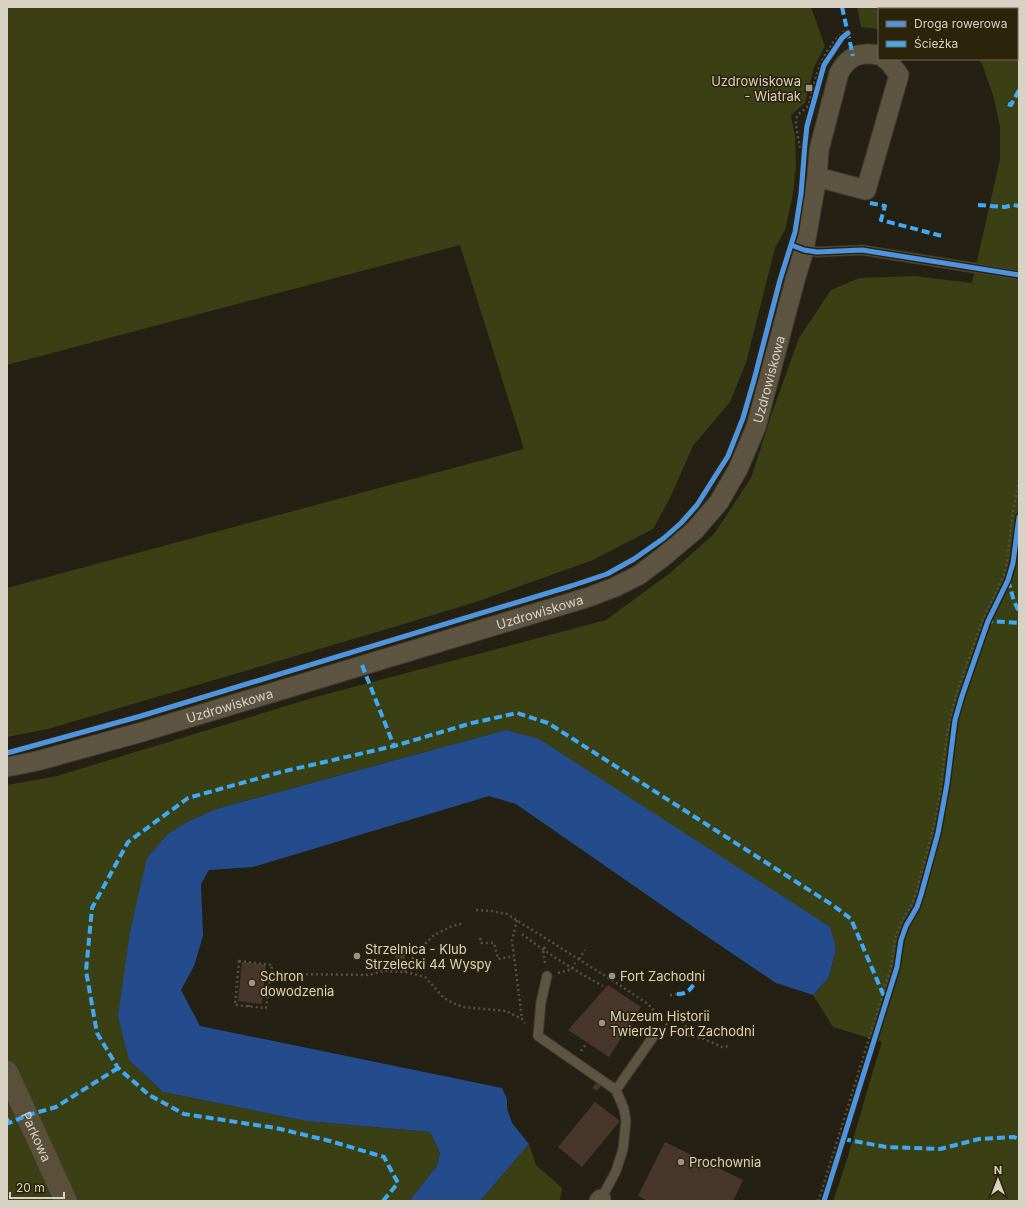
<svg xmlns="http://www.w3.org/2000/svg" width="1026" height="1208" viewBox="0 0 1026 1208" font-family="Inter,sans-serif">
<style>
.green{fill:#3a3f14}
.water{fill:#244c8d}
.building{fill:#49362a}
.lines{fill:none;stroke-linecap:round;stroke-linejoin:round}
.lane-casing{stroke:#3f3c31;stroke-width:11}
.street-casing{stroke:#3f3c31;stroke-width:21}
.secondary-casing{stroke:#3f3c31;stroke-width:24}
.path{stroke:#585041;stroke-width:2.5;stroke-dasharray:2 3;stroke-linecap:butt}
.lane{stroke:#5d5441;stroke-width:9}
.street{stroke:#5d5441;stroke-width:19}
.secondary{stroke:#5a503a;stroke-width:22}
.quiet{stroke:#3fa9f5;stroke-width:4;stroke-dasharray:8 4;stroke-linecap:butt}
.cycleway-casing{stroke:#2c230b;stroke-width:8}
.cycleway{stroke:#4d94e3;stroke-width:5}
.poi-dot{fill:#999486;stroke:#2c230b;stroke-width:1.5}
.labels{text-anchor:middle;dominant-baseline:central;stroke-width:3;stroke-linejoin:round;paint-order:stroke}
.poi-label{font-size:13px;fill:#d8d2c4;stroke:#2c230b;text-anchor:start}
.street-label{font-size:13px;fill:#d8d2c4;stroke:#2c230b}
</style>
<rect width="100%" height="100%" fill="#242013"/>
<path class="green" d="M7,7h804l14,39 -11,21 -9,36 -14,12 4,22 1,29 -3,28 -8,36 -10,18 -29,115 -16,39 -37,44 -23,52 -17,31 -60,31 -114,41 -85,26 -346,102 -41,8v-149l517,-139 -64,-204 -453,120z
M857,7h162v1194h-186c19,-52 32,-107 49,-159l-49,-15 -20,-32 16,-18 7,-29 -330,-218 -290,79 -29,13 -58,238 34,32 143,29 124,11 10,21 -3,13 -28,35h-402v-416l50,-9 255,-78 294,-78 64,-47 44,-39 37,-56 22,-68 26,-72 32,-48 28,-12 56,-2 57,7 28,-124v-32l-7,-32 -11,-31 -4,-5h39v-50h-138v20l-18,-2z
M529,1144l7,21 26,23 -2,13h-80z"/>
<path class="water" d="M506,730l33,9 291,188 6,21 -7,29 -16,18 -37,-12 -77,-52 -183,-127 -27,-8 -236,71 -44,3 -8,14 2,52 -9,30 -13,24 19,36 302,62 5,11v10l5,14 17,21 -49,57h-71l28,-35 3,-13 -10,-21 -124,-11 -143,-29 -34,-32 -11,-44 12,-84 17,-74 20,-23 20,-13 29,-13z"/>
<path class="building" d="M405,948v11h-9l-1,-10z
M242,962l24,3 -4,39 -24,-3z
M608,985l33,22 -32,50 -41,-27z
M597,1082l4,4 -4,5 -5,-3z
M595,1102l25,19 -38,46 -24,-20z
M665,1142l78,38 -10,21h-85l-10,-5z"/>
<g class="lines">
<defs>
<path id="lane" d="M804,250l13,2 45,-2 157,25
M547,976l-6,26 -3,34 36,25 42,29
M602,1200l-1,-1 15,-28 7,-22 3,-28 -2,-12 -8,-19 37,-53"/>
<g id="street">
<path d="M817,177l49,13 33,-115 -10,-13 -4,-3"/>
<path id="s1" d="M7,767l30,-6 105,-29 447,-135 26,-10 24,-12 24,-18 32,-27 24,-28 19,-33 18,-42 39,-147 9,-30 13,-73 2,-27 20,-77c10,-18 21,-21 40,-18"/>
<path d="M599,1201l2,-2"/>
</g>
<g id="secondary">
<path id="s2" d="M7,1072l59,129"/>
</g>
</defs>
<use href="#lane" class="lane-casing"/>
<use href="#street" class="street-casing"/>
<use href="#secondary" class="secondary-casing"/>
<path class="path" d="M800,148c-1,-8 -7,-27 -2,-33 3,-4 7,-5 10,-9 9,-32 12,-55 39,-77
M476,910l15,1 16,3 111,70 30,20 18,20 22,11 16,4 18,8 7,-1
M517,920l-5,21 10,77
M522,934c26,20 52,36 81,52
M480,938l1,5h13l4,16 16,-3
M579,959l6,-9
M239,961l33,4 -6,43 -31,-3z
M545,963l-2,-13 4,-6
M271,972l24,2 74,1 14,-4 22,1 20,5 19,21 9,5 10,4 43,4 16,8 3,4
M405,972l10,-18 18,-18 19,-10 12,-3
M558,973l14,-4 3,-6
M670,995l7,-1
M249,1007v-5
M683,1016c-2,8 2,10 9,14l-3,5
M581,1051l6,-8
M818,1201l3,-8 70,-225 4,-30 8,-19 8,-13 5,-13 18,-67 5,-24 8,-69 9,-38 25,-71 23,-49 3,-13 5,-45 7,-37"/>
<use href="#lane" class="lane"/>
<use href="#street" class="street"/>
<use href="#secondary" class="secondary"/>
<path class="quiet" d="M842,7l11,49
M1008,104l3,1 8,-15
M870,203l15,3 -4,14 61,16
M978,205l27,2 8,-2 6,1
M1008,580l6,21 5,11
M985,622l3,-1 31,2
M362,665l32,81
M677,994c10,0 12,-3 18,-11
M7,1119l2,4 19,-8 28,-8 62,-39
M843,1139l43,8 54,2 39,-10 35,-2 5,2
M383,1201l15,-18 -14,-26 -54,-16 -54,-13 -92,-14 -35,-19 -31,-27 -21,-35 -11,-62 6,-63 36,-66 60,-44 93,-26 113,-26 78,-23 45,-10 31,10 286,183 17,13 35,82"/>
<defs>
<path id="cycleway" d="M791,245l13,5 13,2 45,-2 157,25
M7,753l134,-37 430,-130 36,-12 27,-15 30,-21 17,-15 16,-18 31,-49 15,-38 11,-38 26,-100 15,-48 6,-38 4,-50 2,-18 17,-61 18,-27 6,-5
M824,1201l73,-234 4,-27 5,-14 11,-19 4,-12 17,-62 9,-49 8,-64 7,-24 26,-75 20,-41 5,-17 6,-46"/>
</defs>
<use href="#cycleway" class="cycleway-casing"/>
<use href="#cycleway" class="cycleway"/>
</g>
<g class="poi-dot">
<rect x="805" y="84" width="8" height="8" rx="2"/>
<circle cx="357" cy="956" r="4"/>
<circle cx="612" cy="976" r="4"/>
<circle cx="252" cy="983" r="4"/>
<circle cx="602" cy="1023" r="4"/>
<circle cx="681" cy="1162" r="4"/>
</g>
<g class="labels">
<g class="poi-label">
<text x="801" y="81" text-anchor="end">Uzdrowiskowa<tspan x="801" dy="15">- Wiatrak</tspan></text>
<text x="365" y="949">Strzelnica - Klub<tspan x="365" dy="15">Strzelecki 44 Wyspy</tspan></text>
<text x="260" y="976">Schron<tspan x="260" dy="15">dowodzenia</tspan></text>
<text x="620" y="976">Fort Zachodni</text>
<text x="610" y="1016">Muzeum Historii<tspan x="610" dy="15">Twierdzy Fort Zachodni</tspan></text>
<text x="689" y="1162">Prochownia</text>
</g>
<g class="street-label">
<text stroke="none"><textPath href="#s1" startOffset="903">Uzdrowiskowa</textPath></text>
<text stroke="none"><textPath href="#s1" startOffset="555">Uzdrowiskowa</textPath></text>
<text stroke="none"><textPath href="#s1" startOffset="231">Uzdrowiskowa</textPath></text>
<text stroke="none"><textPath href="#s2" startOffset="71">Parkowa</textPath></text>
</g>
</g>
<rect width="1026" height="1208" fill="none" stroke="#d8d2c4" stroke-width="16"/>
<rect x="878" y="8" width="140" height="52" fill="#2c230b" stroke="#716955"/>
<rect x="886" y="21" width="20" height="6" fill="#4d94e3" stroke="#716955"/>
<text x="914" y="28" font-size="12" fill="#d8d2c4">Droga rowerowa</text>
<rect x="886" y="41" width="20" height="6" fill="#3fa9f5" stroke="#716955"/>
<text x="914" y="48" font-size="12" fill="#d8d2c4">Ścieżka</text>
<g transform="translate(998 1180)" stroke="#2c230b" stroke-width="3" paint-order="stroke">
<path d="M0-3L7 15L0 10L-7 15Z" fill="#d8d2c4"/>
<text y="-6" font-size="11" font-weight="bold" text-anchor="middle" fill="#d8d2c4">N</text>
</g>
<path d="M10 1192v6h54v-6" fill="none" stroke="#d8d2c4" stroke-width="2"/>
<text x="16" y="1192" font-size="12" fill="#d8d2c4" stroke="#2c230b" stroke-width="3" paint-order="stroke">20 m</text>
</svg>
